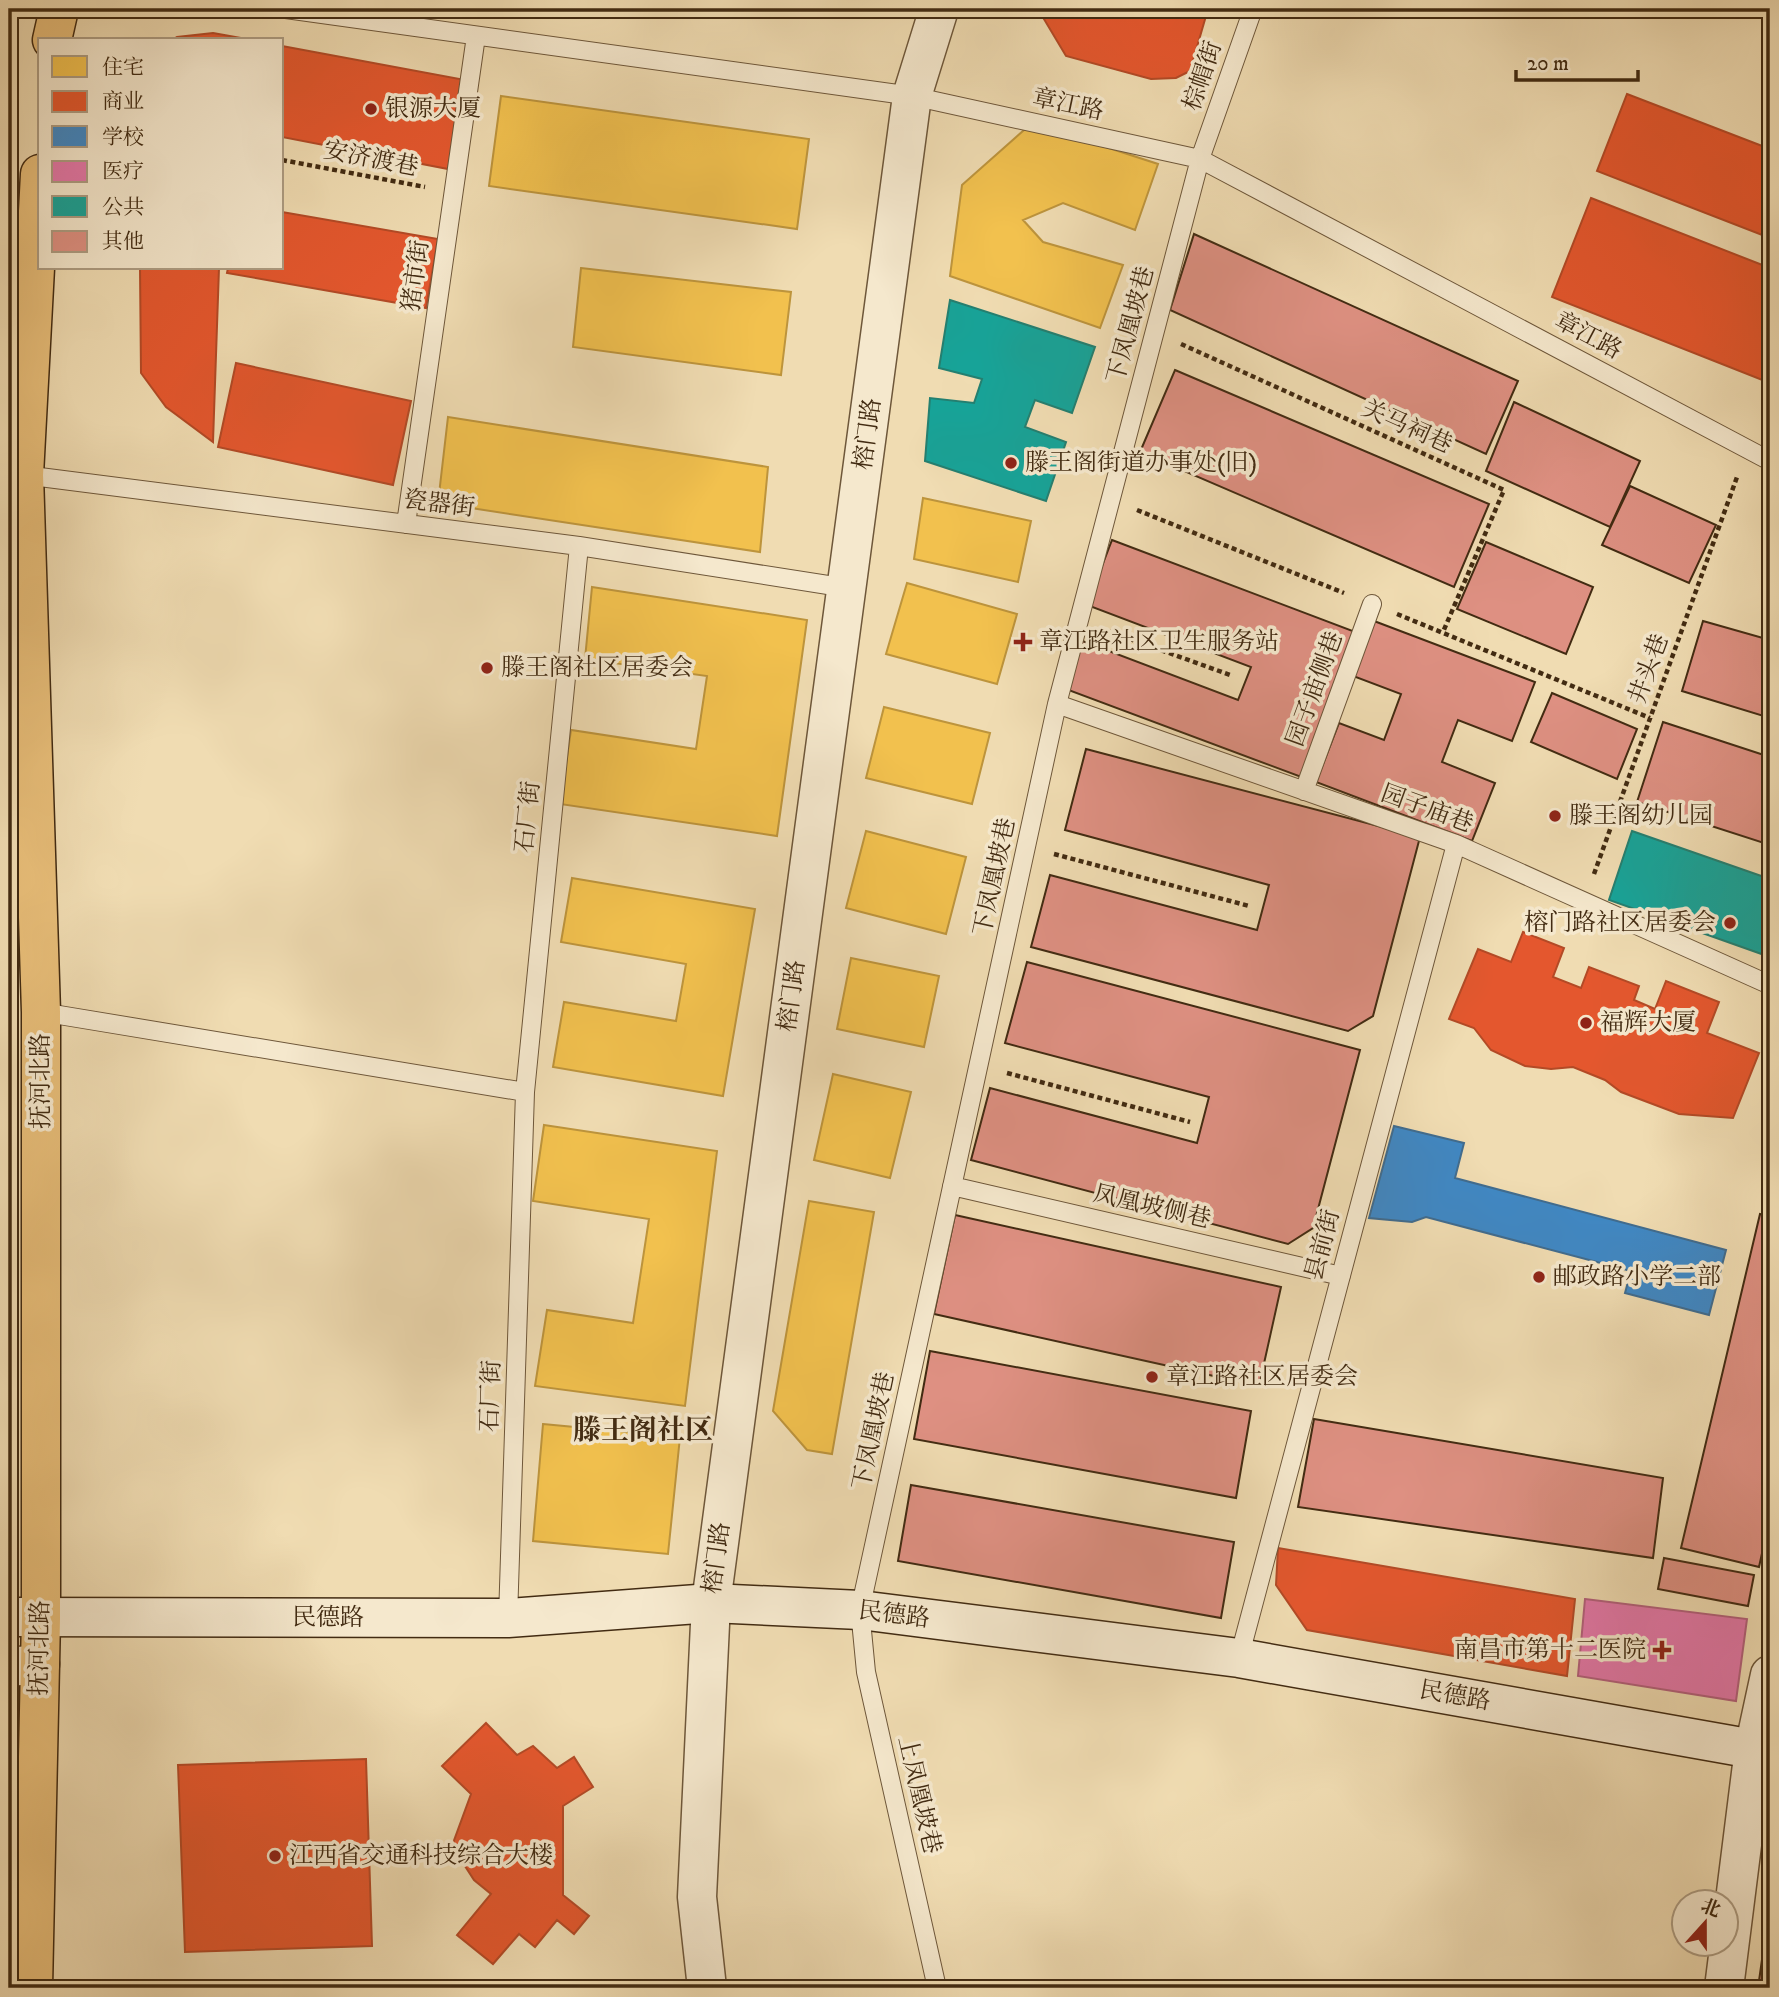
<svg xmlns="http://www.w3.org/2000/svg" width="1779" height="1997" viewBox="0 0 1779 1997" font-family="'IM FELL DW Pica','Noto Serif SC',serif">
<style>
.homes{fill:#f2c14e;stroke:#bd943c;stroke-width:2}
.shops{fill:#e4572e;stroke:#b34a26;stroke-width:2}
.schools{fill:#3f88c5;stroke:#406c8f;stroke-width:2}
.health{fill:#e377a8;stroke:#b3607b;stroke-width:2}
.public{fill:#17a398;stroke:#247f70;stroke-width:2}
.building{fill:#de9082;stroke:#422b12;stroke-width:2}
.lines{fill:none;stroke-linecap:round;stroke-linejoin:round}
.service-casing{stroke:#6e573a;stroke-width:20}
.tertiary-casing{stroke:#6e573a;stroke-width:41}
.secondary-casing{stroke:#422b12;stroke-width:41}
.primary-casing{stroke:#422b12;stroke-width:41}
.path{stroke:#422b12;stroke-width:4.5;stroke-dasharray:5 3.5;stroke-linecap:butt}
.service{stroke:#f5e8cd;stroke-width:18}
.tertiary{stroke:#f5e8cd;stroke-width:38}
.secondary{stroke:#f5e8cd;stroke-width:38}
.primary{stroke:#e8be79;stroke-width:38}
.poi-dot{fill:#8f2418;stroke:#f5e8cd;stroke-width:2.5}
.labels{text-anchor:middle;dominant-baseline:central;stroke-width:7;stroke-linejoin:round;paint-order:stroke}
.street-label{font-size:24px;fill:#422b12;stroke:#f5e8cd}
.poi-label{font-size:24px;fill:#422b12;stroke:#f5e8cd;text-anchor:start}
.quarter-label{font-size:28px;font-weight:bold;fill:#422b12;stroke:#f5e8cd}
</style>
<rect width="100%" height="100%" fill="#f0dcb2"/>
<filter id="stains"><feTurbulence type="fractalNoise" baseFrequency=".00286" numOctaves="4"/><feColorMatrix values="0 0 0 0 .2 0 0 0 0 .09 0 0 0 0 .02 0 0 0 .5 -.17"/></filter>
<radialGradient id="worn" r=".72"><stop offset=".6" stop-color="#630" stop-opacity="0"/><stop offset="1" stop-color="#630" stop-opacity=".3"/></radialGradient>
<path class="homes" d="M501,96l308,43 -12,90 -308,-43z
M1032,123l126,41 -23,66 -72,-27 -40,17 20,22 80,23 -23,63 -150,-52 12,-91z
M581,268l210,24 -10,83 -208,-28z
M448,417l320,50 -8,85 -322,-49z
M923,498l108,23 -13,61 -104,-23z
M907,583l110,31 -20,70 -111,-30z
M592,587l215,33 -30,216 -217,-32 11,-74 125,19 11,-73 -122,-17z
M884,707l106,26 -18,71 -106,-26z
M866,831l100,26 -20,77 -100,-26z
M572,878l183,31 -32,187 -170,-29 11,-65 112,19 10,-57 -125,-22z
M851,958l88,18 -15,71 -87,-18z
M833,1074l78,18 -21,86 -76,-18z
M544,1125l173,26 -32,255 -150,-20 12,-76 86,13 16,-104 -116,-18z
M809,1201l65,11 -42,242 -25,-4 -34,-39z
M543,1424l137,13 -12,117 -135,-13z"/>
<path class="shops" d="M1038,9h108l8,2v-2h54l-18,62 -14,7 -25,1 -85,-23z
M213,33l39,7h-80l5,-3z
M282,46l183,34 -17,89 -166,-32z
M1627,94l143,55v89l-173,-67z
M1591,198l179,70v115l-218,-86z
M282,212l156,27 -12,69 -199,-35 1,-5h54z
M140,268h79l-6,174 -47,-35 -25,-34z
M236,363l175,38 -18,84 -175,-38z
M1523,932l41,16 -11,29 28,11 8,-21 50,19 -5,14 21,9 11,-28 53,21 -12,31 52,20 -26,65 -54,-4 -58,-22 -16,-12 -32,-13 -22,2 -26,-3 -34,-16 -17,-22 -25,-9 29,-70 33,13z
M1278,1548l297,51 -8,77 -260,-46 -31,-45z
M486,1723l31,32 16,-9 24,22 17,-11 19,30 -30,19v89l26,21 -15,18 -17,-14 -22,27 -16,-13 -26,30 -36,-29 34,-41 -17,-14 -22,-34 19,-52 -29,-28z
M366,1759l6,187 -187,6 -7,-187z"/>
<path class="schools" d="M1394,1126l70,17 -9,35 271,72 -17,65 -84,-22 6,-22 -205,-54 -14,5 -43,-4z"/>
<path class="health" d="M1585,1599l162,20 -11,82 -158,-25z"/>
<path class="public" d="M950,300l145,47 -23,66 -37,-13 -10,27 41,15 -20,59 -121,-40 5,-63 44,5 8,-24 -43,-11z
M1632,831l138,48v78l-161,-57z"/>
<path class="building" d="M1194,234l324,147 -32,73 -316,-144z
M1175,370l314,134 -35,83 -314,-135z
M1514,402l126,59 -30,66 -124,-56z
M1630,486l86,39 -27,58 -87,-38z
M1112,540l246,93 -54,145 -241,-90 17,-48 158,60 13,-33 -164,-62z
M1486,542l107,45 -27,67 -109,-45z
M1374,621l161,61 -23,59 -54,-21 -16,42 53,21 -23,58 -156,-59 23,-59 45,17 17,-46 -48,-18z
M1703,621l67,19v78l-88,-27z
M1552,693l85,36 -20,50 -86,-37z
M1663,722l107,35v88l-133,-43z
M1086,749l334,88 -47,179 -25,15 -317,-84 19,-72 207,55 12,-45 -204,-55z
M1027,962l333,88 -47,178 -25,16 -317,-84 19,-72 207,55 12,-46 -204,-54z
M1760,1214l10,2v301l-11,50 -78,-19z
M955,1215l326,72 -22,99 -325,-72z
M930,1351l321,60 -15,87 -322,-59z
M1314,1419l349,59 -10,80 -355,-51z
M911,1485l323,57 -13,76 -323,-57z
M1664,1558l90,17 -6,31 -90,-17z
M1770,1903v85h-12z"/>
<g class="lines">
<defs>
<path id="service" d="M286,9l626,87 288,63 570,302
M24,475l555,71 268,42
M406,524l70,-488
M1057,704l399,140 314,141
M1304,791l68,-187
M41,1012l484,80
M952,1186l389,90
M508,1618l17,-526 54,-546
M1239,1658l217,-814
M937,1988l-71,-316 -6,-62 197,-906 143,-545 53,-150"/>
<path id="tertiary" d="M9,1667l31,-3
M707,1988l-10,-91 14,-294 201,-1507 27,-87
M1724,1988l30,-239 16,-74"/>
<path id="secondary" d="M9,1617l499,1 203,-15 149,7 379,48 531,94"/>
<path id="primary" d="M52,40l7,-31
M33,1988l8,-370v-606l-17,-537 16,-301"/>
</defs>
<use href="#service" class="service-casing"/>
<use href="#tertiary" class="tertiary-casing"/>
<use href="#secondary" class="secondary-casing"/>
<use href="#primary" class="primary-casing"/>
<path class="path" d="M282,160l143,27
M1181,344l323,146 -61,142
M1137,510l207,83
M1397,614l253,104
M1105,630l128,46
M1054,854l195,52
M1594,874l143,-397
M1007,1073l183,49"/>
<use href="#service" class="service"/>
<use href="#tertiary" class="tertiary"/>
<use href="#secondary" class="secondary"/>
<use href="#primary" class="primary"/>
</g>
<g class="poi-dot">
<circle cx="371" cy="109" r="7"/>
<circle cx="1011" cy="463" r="7"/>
<path d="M1019.5 631.5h7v7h7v7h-7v7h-7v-7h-7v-7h7z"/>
<circle cx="487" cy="668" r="7"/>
<circle cx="1555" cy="816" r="7"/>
<circle cx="1730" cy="923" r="7"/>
<circle cx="1586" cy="1023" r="7"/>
<circle cx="1539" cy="1277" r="7"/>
<circle cx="1152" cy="1377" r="7"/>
<path d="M1658.5 1639.5h7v7h7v7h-7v7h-7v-7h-7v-7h7z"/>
<circle cx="275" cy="1856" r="7"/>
</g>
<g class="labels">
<g class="street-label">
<text transform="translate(1203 76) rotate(-71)">棕帽街</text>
<text transform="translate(1068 105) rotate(12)">章江路</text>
<text transform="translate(371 159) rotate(11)">安济渡巷</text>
<text transform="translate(416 276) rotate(-82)">猪市街</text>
<text transform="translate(1131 325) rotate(-75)">下凤凰坡巷</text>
<text transform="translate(1588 336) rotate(28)">章江路</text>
<text transform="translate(1407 427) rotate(24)">关马祠巷</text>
<text transform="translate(868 434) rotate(-82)">榕门路</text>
<text transform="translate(439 504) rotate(7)">瓷器街</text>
<text transform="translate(1649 669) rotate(-70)">井头巷</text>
<text transform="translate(1315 689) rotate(-70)">园子庙侧巷</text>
<text transform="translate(1427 809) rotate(20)">园子庙巷</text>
<text transform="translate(528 817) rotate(-84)">石厂街</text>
<text transform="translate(995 877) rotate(-78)">下凤凰坡巷</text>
<text transform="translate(792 996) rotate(-82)">榕门路</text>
<text transform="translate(41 1081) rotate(-90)">抚河北路</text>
<text transform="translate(1152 1207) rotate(13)">凤凰坡侧巷</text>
<text transform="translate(1323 1245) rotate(-75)">县前街</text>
<text transform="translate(491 1396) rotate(-88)">石厂街</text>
<text transform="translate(874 1431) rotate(-78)">下凤凰坡巷</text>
<text transform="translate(717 1558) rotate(-82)">榕门路</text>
<text transform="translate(894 1615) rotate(7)">民德路</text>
<text x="328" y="1618">民德路</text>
<text transform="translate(40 1648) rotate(-89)">抚河北路</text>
<text transform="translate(1455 1696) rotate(10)">民德路</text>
<text transform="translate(919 1795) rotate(77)">上凤凰坡巷</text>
</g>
<g class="poi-label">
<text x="385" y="109">银源大厦</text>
<text x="1025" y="463">滕王阁街道办事处(旧)</text>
<text x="1039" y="642">章江路社区卫生服务站</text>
<text x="501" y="668">滕王阁社区居委会</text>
<text x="1569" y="816">滕王阁幼儿园</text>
<text x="1716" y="923" text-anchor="end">榕门路社区居委会</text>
<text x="1600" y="1023">福辉大厦</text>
<text x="1553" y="1277">邮政路小学二部</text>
<text x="1166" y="1377">章江路社区居委会</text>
<text x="1646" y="1650" text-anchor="end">南昌市第十二医院</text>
<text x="289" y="1856">江西省交通科技综合大楼</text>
</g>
<g class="quarter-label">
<text x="643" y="1430">滕王阁社区</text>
</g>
</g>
<rect width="1779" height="1997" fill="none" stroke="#f0dcb2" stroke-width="35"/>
<rect x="10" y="10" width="1758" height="1976" fill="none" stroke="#422b12" stroke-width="3.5"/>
<rect x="18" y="18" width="1744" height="1962" fill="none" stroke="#422b12" stroke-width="2"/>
<rect x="38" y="38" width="245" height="231" fill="#f5e8cd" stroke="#ad9c82" stroke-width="2"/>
<rect x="52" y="56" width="35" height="21" fill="#f2c14e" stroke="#ad9c82" stroke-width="2"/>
<text x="102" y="74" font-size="21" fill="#422b12">住宅</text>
<rect x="52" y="91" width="35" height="21" fill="#e4572e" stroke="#ad9c82" stroke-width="2"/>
<text x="102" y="108" font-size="21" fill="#422b12">商业</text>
<rect x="52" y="126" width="35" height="21" fill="#3f88c5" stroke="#ad9c82" stroke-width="2"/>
<text x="102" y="144" font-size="21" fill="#422b12">学校</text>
<rect x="52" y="161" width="35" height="21" fill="#e377a8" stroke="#ad9c82" stroke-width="2"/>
<text x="102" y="178" font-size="21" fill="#422b12">医疗</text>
<rect x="52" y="196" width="35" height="21" fill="#17a398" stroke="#ad9c82" stroke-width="2"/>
<text x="102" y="214" font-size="21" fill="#422b12">公共</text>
<rect x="52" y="231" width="35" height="21" fill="#de9082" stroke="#ad9c82" stroke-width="2"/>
<text x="102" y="248" font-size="21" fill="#422b12">其他</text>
<g transform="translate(1705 1923) rotate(21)"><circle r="33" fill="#f5e8cd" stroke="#ad9c82" stroke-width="2"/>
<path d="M0-5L12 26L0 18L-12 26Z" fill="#8f2418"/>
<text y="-10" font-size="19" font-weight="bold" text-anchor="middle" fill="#422b12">北</text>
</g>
<path d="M1516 70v10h122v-10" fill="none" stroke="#422b12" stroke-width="3.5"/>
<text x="1527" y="70" font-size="21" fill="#422b12" stroke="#f5e8cd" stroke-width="5" paint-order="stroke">20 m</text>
<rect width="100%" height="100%" filter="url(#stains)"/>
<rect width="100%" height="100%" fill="url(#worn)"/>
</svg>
